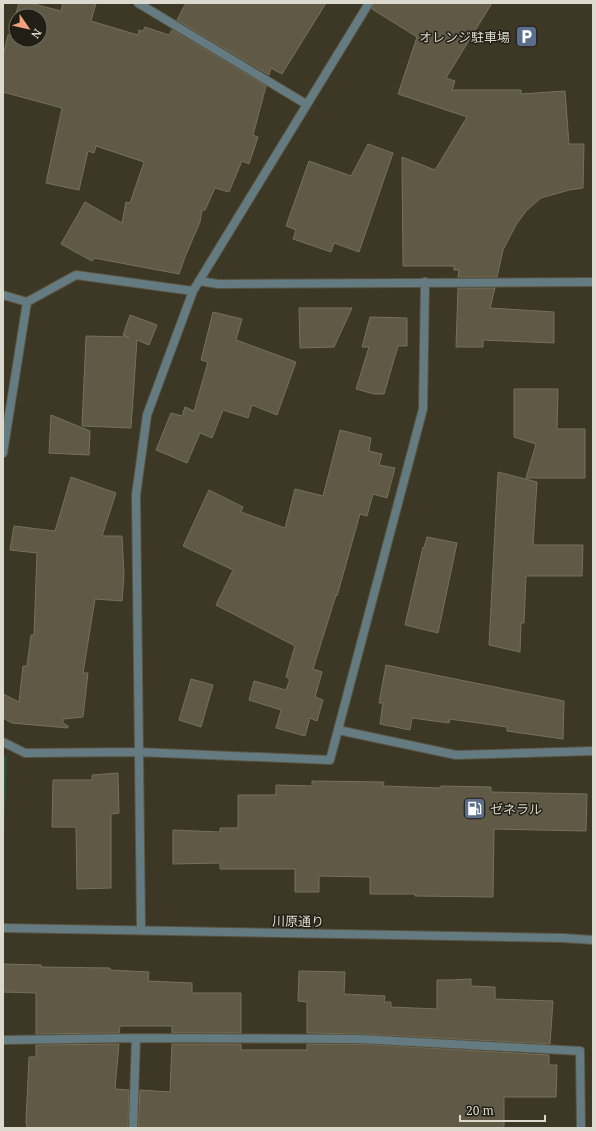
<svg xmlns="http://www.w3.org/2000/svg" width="596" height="1131" viewBox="0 0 596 1131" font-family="'Noto Serif','Noto Sans JP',serif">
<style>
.green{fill:#28533d}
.building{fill:#5f5946;stroke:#76705c;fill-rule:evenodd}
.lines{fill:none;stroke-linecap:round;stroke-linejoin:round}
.minor-casing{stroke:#5a5443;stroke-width:10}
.tertiary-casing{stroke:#5a5443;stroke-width:10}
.minor{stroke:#647c81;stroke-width:8}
.tertiary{stroke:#647c81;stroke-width:8}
.labels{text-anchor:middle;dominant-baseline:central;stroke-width:3;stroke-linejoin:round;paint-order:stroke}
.poi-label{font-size:13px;fill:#dcd9ce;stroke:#211e16;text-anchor:end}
.street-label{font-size:13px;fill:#dcd9ce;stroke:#211e16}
</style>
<rect width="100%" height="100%" fill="#3d3725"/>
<path class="green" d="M3,756l4,1 -4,108z"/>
<path class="building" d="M19,3h11l31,8 2,-8h33l-5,18 47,14 1,-5 4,1 2,-4 24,8 3,-5 94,56 -13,49 5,2 -9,27 -7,-3 -13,31 -14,-4 -10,22h-3l-2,12 -15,35 -6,17 -85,-16 -2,3 -31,-17 24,-42 37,21 4,-21 4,1 14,-41 -48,-16 -2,7 -6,-2 -9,39 -33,-7 16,-75 -59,-16v-36l5,-21h2zM16,16h24v24h-24z
M186,3h140l-44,71 -11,-6 -2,7 -92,-55z
M374,3h118l-46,75 9,3 -3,9h69v4l44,-3 4,53h15l-1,44 -14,2 -28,8 -15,13 -10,14 -13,25 -6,27h-39l1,-7h-5v-4h-51l-1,-109 33,13 32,-53 -69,-23 19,-57 -45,-28z
M368,144l25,9 -34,99 -25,-9 -3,9 -38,-13 3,-9 -10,-4 23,-65 42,15z
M458,288h37l-5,20 64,4v31l-71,-3v7h-27z
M299,308h53l-18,39 -34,1z
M213,312l29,7 -6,21 60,22 -19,53 -25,-10 -4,13 -25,-8 -11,28 -12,-5 -13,30 -31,-13 15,-37 11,3 3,-9 9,4 14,-49 -7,-2z
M130,315l27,10 -8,20 -12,-5 -6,88 -49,-2 4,-90 43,1 -6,-2z
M370,317l37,1v28h-9l-14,48h-10l-18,-5 13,-42h-7z
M514,389h44l-1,40h28v49h-59l10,-34 -22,-7z
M51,415l39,16 -1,24 -40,-2z
M340,430l31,8 -2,13 13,3 -3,11 16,3 -8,30 -14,-4 -6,22 -7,-2 -23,82 -1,-1 -23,74 9,3 -7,25 8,3 -6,21 -7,-3 -5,18 -29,-8 5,-18 -32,-10 5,-19 32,9 4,-11 -4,-2 9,-31 -79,-41 17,-35 -50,-24 26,-56 34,17 -2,5 44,16 10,-39 28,7z
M498,472l39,10 -4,63h50l-1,31h-56l-2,47h-3l-1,29 -31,-7z
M71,477l45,16 -14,43h20l2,39 -2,26 -27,-2 -12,74h5l-5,44 -20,2v4l5,3v2l-56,-5 -9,-5v-24l16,8 4,-36h4l4,-31h3l3,-82 -27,-3 4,-24 41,5z
M427,537l30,6 -19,90 -33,-8 18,-78 1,1z
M386,665l178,36 -1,38 -56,-8v-4l-57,-8 -1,4 -37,-5 -2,12 -30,-6 3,-21h-4z
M191,679l22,6 -12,42 -22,-7z
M118,773l1,40 -8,1v74l-34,1 -1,-62h-24l1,-47h39v-5z
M312,781l72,1 -1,4 58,2v-2l50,1v5l96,2 -1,37 -92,-2 -1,68 -78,-1v-2h-45v-17l-51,-1v16h-24v-23h-75v-6l-47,1v-34l47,2v-4h18v-33h38v-10l36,1z
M3,964l38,1v2l69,1v2l39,2 -1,9 44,2v10h49v40h-69v-7h-52l-1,7 -83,1v-41l-33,-1z
M299,971l46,1 -1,22 41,2 -1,6h7v5l46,2v-29h12l22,-1v7l24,1v12l58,2 -3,43 -190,-10 -53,-1v-31l-9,-1z
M119,1044l-4,45 14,1 -1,38h-101l-1,-6 3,-65h7v-12z
M172,1044h69v6h66v-6h53l189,11v10h8l-1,32h-52v31h-366l2,-38 30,2z"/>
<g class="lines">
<defs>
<path id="minor" d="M138,3l168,101
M199,281l19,3 375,-2
M3,295l24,7 49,-27 117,16
M3,453l24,-151
M338,730l118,25 137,-4
M3,742l22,11 113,-1 192,8 93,-351 2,-127
M141,930l-5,-435 11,-80 46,-124 176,-288
M3,1040l133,-2 224,1 220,12 1,77
M133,1128l3,-90"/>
<path id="tertiary" d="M3,928l560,10 30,2"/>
</defs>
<use href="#minor" class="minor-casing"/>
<use href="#tertiary" class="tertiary-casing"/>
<use href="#minor" class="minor"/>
<use href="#tertiary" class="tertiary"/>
</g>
<defs>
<symbol id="parking-square" viewBox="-11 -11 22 22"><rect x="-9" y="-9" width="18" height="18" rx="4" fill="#5c6f8a" stroke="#211e16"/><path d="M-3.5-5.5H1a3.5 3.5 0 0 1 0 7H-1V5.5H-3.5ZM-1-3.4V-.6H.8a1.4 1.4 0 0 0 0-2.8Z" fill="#fff"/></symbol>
<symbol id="fuel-square" viewBox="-11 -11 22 22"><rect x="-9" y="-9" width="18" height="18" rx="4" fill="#5c6f8a" stroke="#211e16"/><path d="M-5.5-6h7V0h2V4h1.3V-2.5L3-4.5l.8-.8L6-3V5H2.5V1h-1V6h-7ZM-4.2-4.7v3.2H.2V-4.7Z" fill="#fff"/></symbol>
</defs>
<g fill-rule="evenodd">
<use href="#parking-square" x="514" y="24" width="25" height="25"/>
<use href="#fuel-square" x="462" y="796" width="25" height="25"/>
</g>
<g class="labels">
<g class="poi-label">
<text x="510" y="37">オレンジ駐車場</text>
<text x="490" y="809" text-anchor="start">ゼネラル</text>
</g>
<g class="street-label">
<text transform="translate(298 921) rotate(1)">川原通り</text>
</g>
</g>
<rect width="596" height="1131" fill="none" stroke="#dcd9ce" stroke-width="8"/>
<g transform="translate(28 28) rotate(124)"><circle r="19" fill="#211e16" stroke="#6c6960"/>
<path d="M0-3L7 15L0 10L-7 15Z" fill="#f1a17d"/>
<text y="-6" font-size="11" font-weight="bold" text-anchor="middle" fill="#dcd9ce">N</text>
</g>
<path d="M460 1115v6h85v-6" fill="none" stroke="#dcd9ce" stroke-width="2"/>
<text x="466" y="1115" font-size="12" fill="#dcd9ce" stroke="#211e16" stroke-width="3" paint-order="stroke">20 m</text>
</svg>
